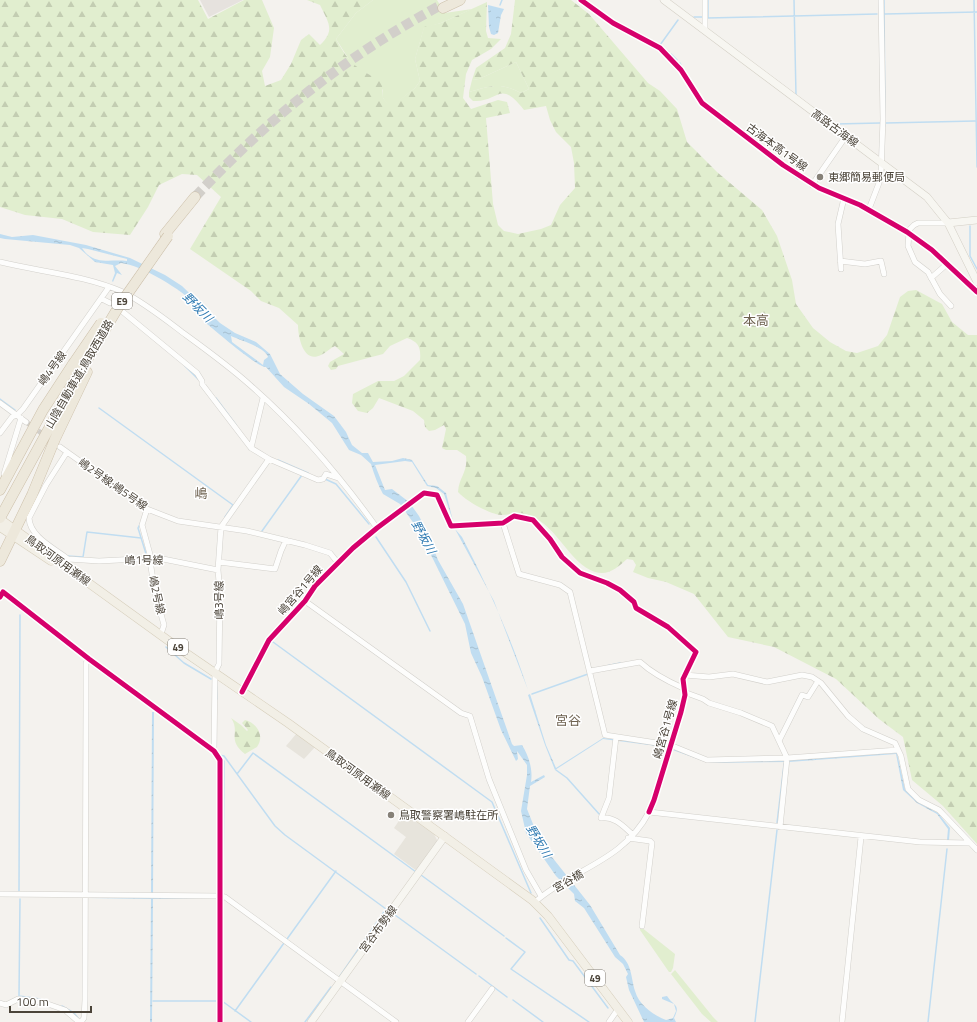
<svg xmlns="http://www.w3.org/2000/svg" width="977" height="1022" viewBox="0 0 977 1022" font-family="'Titillium Web','Noto Sans JP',sans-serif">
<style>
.residential{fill:#e7e4dc}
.industrial{fill:#e6e2de}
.green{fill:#e1eecf}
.forest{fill:url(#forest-firs)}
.water{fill:url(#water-ripples);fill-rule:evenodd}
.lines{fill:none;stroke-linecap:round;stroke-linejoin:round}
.stream{stroke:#c0ddf1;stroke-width:1.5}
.street-tunnel{stroke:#d2cfca;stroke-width:5;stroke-dasharray:5 2.5;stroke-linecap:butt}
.highway-tunnel{stroke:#d2cfca;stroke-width:10;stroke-dasharray:10 5;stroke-linecap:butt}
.street-casing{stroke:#d2d0cb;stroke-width:6}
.secondary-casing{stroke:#d3cfc5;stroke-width:8}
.primary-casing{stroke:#d6cebb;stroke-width:9}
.highway-casing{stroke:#ccbfa9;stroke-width:11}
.street{stroke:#fdfdfc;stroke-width:5}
.secondary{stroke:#f7f6f1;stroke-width:7}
.primary{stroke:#f2efe6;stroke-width:8}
.highway{stroke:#ede8db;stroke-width:10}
.highway-bridge-casing{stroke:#ccbfa9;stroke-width:11;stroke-linecap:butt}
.highway-bridge{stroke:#ede8db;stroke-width:10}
.cycleway-casing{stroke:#fff;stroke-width:8}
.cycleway{stroke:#d6006c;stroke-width:5}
.poi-dot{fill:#868178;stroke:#fff;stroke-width:1.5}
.labels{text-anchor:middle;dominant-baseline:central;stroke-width:3;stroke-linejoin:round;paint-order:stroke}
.shield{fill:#fff;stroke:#817c74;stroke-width:1}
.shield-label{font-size:10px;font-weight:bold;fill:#4b4439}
.street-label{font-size:11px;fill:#4b4439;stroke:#fff}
.poi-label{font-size:11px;fill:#4b4439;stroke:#fff;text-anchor:start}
.water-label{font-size:12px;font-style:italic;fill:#2e7ab2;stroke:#fff}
.quarter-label{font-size:13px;fill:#6e6250;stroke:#fff}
</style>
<defs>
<pattern id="forest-firs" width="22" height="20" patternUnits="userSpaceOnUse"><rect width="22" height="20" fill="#e1eecf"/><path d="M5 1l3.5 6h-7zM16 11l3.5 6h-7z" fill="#c3cdb2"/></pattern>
<pattern id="water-ripples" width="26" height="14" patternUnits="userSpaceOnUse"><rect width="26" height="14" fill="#c0ddf1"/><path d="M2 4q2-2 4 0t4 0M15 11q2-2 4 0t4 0" fill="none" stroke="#a6bfcf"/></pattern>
</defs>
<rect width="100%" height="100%" fill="#f4f2ee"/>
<path class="residential" d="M297,733l18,14 -11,12 -18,-13z
M405,812l29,22 4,8 -21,29 -23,-17 12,-17 -12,-9z"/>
<path class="industrial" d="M200,0h43l-34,17z"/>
<path class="green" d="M373,0h64l8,13 27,-4 -31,14 -17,5 -9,31 5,22 -5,7 -21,17h-6l-5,-7v-8l-13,-15 -13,-6 -7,-8 -14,-22 20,-26z
M516,62l13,27 -8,4c-21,-11 -30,-7 -52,-1l3,-12 7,-1z
M641,927l34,27 -2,14 -2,4h-2l-29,-42z
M675,970l38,47 5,5h-7l-9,-8 -31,-40z"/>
<path class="forest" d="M0,0h198l10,19 36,-19h18l12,28 -4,29 -8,14 3,15 16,-6 10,-16 10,-24 8,-6 11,11c16,-15 8,-23 0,-40l-13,-5h66l-17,13 -20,26c15,28 21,28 46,43l1,16 5,6 5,1 22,-17 5,-7 -5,-22 9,-32 17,-4 46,-21 -1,29 2,7 13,1 -10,10 -19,11 -6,14 -3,24 8,11 27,-9 9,2 3,11 -24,5 7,86 5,21 6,6 14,3 23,-5 10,-4 9,-20 15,-17 -1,-25 -3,-16 -15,-15 -6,-12 -4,-14 -22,4c-25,-32 -25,-7 -51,-9l-4,-4v-5c22,-6 31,-10 52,1l8,-4 -13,-27 -37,17 -7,1 4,-12 29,-20 6,-14 4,-34h56l18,14 59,69 12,8 17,18 10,33 30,30 45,38 15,26 15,44 4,24 17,24 17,14 16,9 11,2 21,-7 9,-11 13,-38 8,-6 8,-1 26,14 10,18 16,13h9v509l-34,-38 -31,-26 -9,-43 -24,-18 -43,-40 -62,-32 -46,-10 -34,-43 -28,-12 -18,-4 -15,-6 3,-7 -3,-5 -6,-1c-9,8 -18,17 -32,13 -26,-9 -37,-45 -64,-56 -11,-5 -19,-1 -30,-1 -12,-1 -35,-14 -43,-23 1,-16 10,-19 8,-36l-9,-6h-11l-4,-2 4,-19 -2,-4 -9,5 -6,1 -4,-4 -1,-7 -11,-9 -34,-13 -6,10 -6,5 -9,-2 -6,-8 1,-9 25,-13h16l10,-5 16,-16c1,-12 -1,-18 -13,-22l-17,8 -7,8 -45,12 -2,3 -5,1 -3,-4 2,-4 14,-8 -9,-8c-5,2 -9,7 -14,9 -18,9 -23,-19 -23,-30l-19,-17 -18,-7 -10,-10 -61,-42 31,-52 -24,-22 -15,-1 -23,11 -11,22 -18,28 -37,-3 -31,-13 -37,-4 -25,-8z
M231,718l10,7 6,6 1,-1 -6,-7 3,-3c12,3 20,16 12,27l-12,7c-19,-15 -4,-22 -14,-36z"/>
<path class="water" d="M488,5l16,4 -3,6 -3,18 -4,2 -3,-1 -2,-7z
M0,234l12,3 21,-2 53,10 44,13 35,17 17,11 38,37 15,10 21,9 14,12 10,20 23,20 31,22 12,16 6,13 10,8h6l5,9 19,-1 11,-3 9,2 16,25 9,1 9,7 7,28 -9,-27 -8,-6 -9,-2 -15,-24 -7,-1 -30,4 10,25 7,-1 17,13 10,14 8,16 11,28 25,44 49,140 2,2 8,-1c7,11 11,25 9,37l13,-7 1,2 -15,9 -3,23 10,25 11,18 42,53 30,50c12,8 11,23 15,36 4,14 18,24 31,29l7,-2 3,-7 -2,-7 -12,-5v-2l5,-1c7,11 14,8 7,22l2,4h-32l-15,-32 -3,-13 2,-3 -5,-10 -8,-7 -31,-49 -9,-7 -1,-7 -18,-18 -30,-43 -5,-22 6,-36v-10l-10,-14 1,8 -2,2 -15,-31 -19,-53 -11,-24 -6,-29 -32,-65 -16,-31 -17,-24 -17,-10c-5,-9 -9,-20 -12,-30l-10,-9 -12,-5 -17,-27 -23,-19 -25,-17 -18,-20c-9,0 -49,-35 -59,-43 -5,-5 -5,-12 -10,-18 -14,-16 -56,-41 -76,-43l-6,3 7,9 -5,-2 -4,9 -1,-1 3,-8 -2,-8 -18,-3 -16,-14 -9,-3 -65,-6 -5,-1zM82,248l6,1 39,10v2c-18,-2 -33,5 -45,-13zM231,336c9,4 35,12 37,21l-4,3 -1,5 -27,-20 -4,-3z
M455,529l7,8c26,50 49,100 66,153l-34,-89z
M530,694l16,51 10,23 47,-30 62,7 40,16 192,-8 8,36 13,13 20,11 12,15 -1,12h-2l1,-11 -11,-15 -20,-11 -14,-13 -7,-36 -107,8 -80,1 -45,-16 -61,-8 -48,31 -10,-25 -17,-50z
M152,712h2l-1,185 64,1 -64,1 -1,123h-2l1,-123 -63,-1 63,-1z"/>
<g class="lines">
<path class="stream" d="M708,0v18
M794,0l2,95
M884,0l1,126
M974,0l3,167
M500,5l2,-5
M885,14l92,-2
M694,17h9
M707,18l170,-4
M669,52l-9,-7 18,-25
M671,54l6,6
M680,63l1,2
M685,70l1,3
M886,123l89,-2
M835,124l45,-1
M744,132l13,9
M756,148l2,1
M760,151l12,9
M774,162l4,2
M789,172l9,7
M970,226v30l7,13
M185,366l13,13
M216,398l20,27
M0,399l15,11
M99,408l134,97 -8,12
M278,460l30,13
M325,479l11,5 33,40
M140,524l-2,4 9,29
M262,531l40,-56
M376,537l30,45 24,49
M67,556l16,1 4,-25 54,6
M13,604l73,56
M273,642l219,160 39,91
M166,647l18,16 27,16
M89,663l121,88
M606,666l14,-3
M532,694l56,-20
M217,699v-13
M219,755l5,1 51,70 10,9 101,74 -46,67
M556,770l11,8 33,37
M237,774l16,-21 163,119
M777,823l7,-59
M421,875l83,61
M19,891l1,-276
M223,893l1,-132
M20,899l-1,97 21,3
M395,915l81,59
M540,918l29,42 4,1 35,47
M506,938l19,14 -14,17 78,53
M287,939l49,-68
M217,959l1,-22
M479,976l28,21
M513,1000l30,22
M153,1001h64v21
M222,1001l29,21
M62,1006l12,7 4,5
M235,1011l49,-68
M305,1022l26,-35
M755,1022l22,-192
M928,1022l19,-173"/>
<path class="street-tunnel" d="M26,422l21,15"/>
<path class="highway-tunnel" d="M195,197c76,-81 148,-139 246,-192"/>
<defs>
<path id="street" d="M581,0l32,23 47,25 21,22 21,33 81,62 36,23 41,17 47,27 25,18 45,42
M705,0v30
M812,185l34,-49
M869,209l10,-26 2,-10 2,-54 -2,-119
M907,232l7,-7 4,-2h30
M909,233l-1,13 7,16 13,10 12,22 11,12
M840,261l25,3 16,-3 3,13
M0,262c41,10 84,13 123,30 22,11 43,28 63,43 22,16 44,32 64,50 48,42 90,91 127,143
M841,269l-3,-45 6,-26
M931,278l16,-14
M102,299l8,4
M123,312l74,61 5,8v3l49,64 18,11 49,21 5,-1 3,-5 12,4
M0,403l26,19
M0,433l12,-16 5,-2 6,-6 86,-122
M60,447l87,62 18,7 13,5 69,10 58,14 25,8 8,10
M251,448l12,-50
M67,452l-21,33 -17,33c1,19 25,30 39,41
M4,474l17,-56
M147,509l-5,16 9,33 -1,3 5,31 9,33 -3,9
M503,523l16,51 41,11 10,7 35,143 65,10 37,15 80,-2 111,-8
M68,559l31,2 59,-3 60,12
M219,562l56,7 6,-18 5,-11
M0,597l3,-5 86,67 125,92 6,9v262
M305,601l156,112 9,3 19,63 37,91 15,26
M590,671l50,-9c13,12 27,19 43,26
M685,675l24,2 24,-3 34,8 35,-7 10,2 9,6 27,33 15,13 32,14 6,13 7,33 11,11 20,10 38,40
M242,692l27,-52 36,-39 10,-15 38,-38 24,-20 47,-35 13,2 14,31 52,-3 11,-7 19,4 17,19 12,18 18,16 27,10 13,7 14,12 2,6 32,19 28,25 -13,27 2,16 -4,17 -27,88 -5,12
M684,692l19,7 6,4 32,10 31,13 15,32 -7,69
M616,737l-7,61 -8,20c13,-2 22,8 31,16
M779,741l23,-46 6,2 10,-16
M214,751l1,-79 4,-8 1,-70 -2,-24 3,-43 48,-68
M628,838l22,3 2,2 -10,83
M0,894l220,2 5,1 171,125
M535,902c37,-33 88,-40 114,-90l271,30 48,1
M0,1003l6,2 12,-6 24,3 23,8 14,12
M81,1022l3,-4 1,-18 1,-296v-41l3,-4
M468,1022l24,-33
M609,1022l9,-13
M842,1022l19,-185"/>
<path id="secondary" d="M664,0l263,197 21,26 29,59
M948,223l29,-3
M311,1022l134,-186"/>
<path id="primary" d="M0,519l180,130 108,74 244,177 16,16 80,106
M0,527l51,34"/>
<path id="highway" d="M443,8l17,-8
M165,234l30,-37
M0,490l43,-80 30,-46
M0,518l81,-148
M0,561l32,-66 23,-56 32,-67"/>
</defs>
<use href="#street" class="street-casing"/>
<use href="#secondary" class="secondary-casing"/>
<use href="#primary" class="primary-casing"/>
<use href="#highway" class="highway-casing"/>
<use href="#street" class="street"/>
<use href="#secondary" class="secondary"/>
<use href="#primary" class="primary"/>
<use href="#highway" class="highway"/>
<defs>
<path id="highway-bridge" d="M73,364l28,-41
M81,370l38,-64 49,-70"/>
</defs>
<use href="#highway-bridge" class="highway-bridge-casing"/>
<use href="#highway-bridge" class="highway-bridge"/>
<defs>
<path id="cycleway" d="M581,0l32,23 47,25 21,22 21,33 81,62 36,23 41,17 47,27 25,18 45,42
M0,597l3,-5 86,67 125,92 6,9v262
M242,692l27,-52 36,-39 10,-15 38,-38 24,-20 47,-35 13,2 14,31 52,-3 11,-7 19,4 17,19 12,18 18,16 27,10 13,7 14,12 2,6 32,19 28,25 -13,27 2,16 -4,17 -27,88 -5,12"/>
</defs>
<use href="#cycleway" class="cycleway-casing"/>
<use href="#cycleway" class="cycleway"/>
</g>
<g class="poi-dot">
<circle cx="820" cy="177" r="4"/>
<circle cx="391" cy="815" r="4"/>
</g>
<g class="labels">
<g class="shield">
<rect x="112" y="293" width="20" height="16" rx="3"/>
<rect x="168" y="639" width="20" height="16" rx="3"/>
<rect x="585" y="970" width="20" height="16" rx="3"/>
</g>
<g class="shield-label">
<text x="122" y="301">E9</text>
<text x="178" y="647">49</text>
<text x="595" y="978">49</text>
</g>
<g class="street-label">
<text transform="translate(835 128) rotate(36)">高路古海線</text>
<text transform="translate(777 147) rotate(36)">古海本高1号線</text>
<text transform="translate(52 368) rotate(-54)">嶋4号線</text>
<text transform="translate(79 374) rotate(-60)">山陰自動車道;鳥取西道路</text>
<text transform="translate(113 484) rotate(35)">嶋2号線;嶋5号線</text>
<text transform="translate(58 560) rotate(36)">鳥取河原用瀬線</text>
<text x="144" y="560">嶋1号線</text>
<text transform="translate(300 590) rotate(-49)">嶋宮谷1号線</text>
<text transform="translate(157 595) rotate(77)">嶋2号線</text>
<text transform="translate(219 600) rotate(-90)">嶋3号線</text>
<text transform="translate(665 729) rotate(-74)">嶋宮谷1号線</text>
<text transform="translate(358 774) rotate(36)">鳥取河原用瀬線</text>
<text transform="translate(568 881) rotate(-30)">宮谷橋</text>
<text transform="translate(378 929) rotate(-54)">宮谷布勢線</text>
</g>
<g class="poi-label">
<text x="828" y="177">東郷簡易郵便局</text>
<text x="399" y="815">鳥取警察署嶋駐在所</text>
</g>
<g class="water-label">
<text transform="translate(198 307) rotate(45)">野坂川</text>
<text transform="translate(424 537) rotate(61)">野坂川</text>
<text transform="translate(539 841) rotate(58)">野坂川</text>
</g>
<g class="quarter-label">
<text x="756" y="320">本高</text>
<text x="201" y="493">嶋</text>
<text x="568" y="720">宮谷</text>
</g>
</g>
<path d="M10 1006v6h81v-6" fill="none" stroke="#4b4439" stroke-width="2"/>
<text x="16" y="1006" font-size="12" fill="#4b4439" stroke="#ffffff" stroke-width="3" paint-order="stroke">100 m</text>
</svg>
